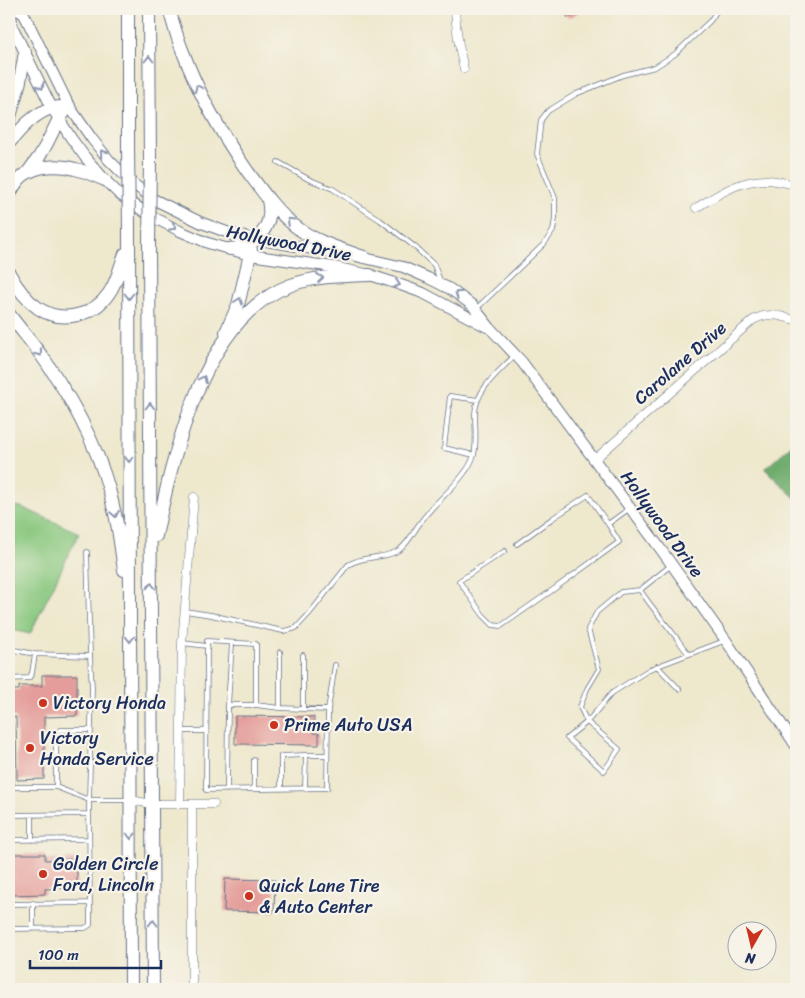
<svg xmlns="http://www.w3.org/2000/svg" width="805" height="998" viewBox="0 0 805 998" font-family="Sriracha,sans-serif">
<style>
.green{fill:#88c77e;stroke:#527b6e}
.forest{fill:#6eac6d;stroke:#446e66}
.building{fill:#e49d9a}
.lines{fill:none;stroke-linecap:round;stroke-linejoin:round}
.service-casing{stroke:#657085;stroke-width:5.5}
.minor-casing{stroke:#657085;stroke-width:9}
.secondary-casing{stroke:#657085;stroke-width:12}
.trunk-casing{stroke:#657085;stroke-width:14}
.service{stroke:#fff;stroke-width:4}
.minor{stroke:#fff;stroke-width:8}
.secondary{stroke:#fff;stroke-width:10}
.trunk{stroke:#fff;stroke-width:12}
.trunk-bridge-casing{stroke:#657085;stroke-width:14;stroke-linecap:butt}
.trunk-bridge{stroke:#fff;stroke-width:12}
.oneway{stroke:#8d97ae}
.poi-dot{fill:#c8321e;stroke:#f7f3e8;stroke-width:2}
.labels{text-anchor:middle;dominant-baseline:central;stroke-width:4.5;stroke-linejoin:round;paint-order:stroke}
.street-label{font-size:18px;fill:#1b2f5e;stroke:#f7f3e8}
.poi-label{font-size:18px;fill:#1b2f5e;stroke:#f7f3e8;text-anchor:start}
</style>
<rect width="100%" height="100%" fill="#f7f3e8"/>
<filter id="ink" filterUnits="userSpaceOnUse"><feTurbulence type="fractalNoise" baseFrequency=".02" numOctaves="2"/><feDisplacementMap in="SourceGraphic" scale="10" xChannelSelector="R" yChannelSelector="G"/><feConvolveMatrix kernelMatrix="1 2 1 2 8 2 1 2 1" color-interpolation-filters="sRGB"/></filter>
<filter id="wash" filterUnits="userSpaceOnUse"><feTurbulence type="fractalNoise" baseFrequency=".0096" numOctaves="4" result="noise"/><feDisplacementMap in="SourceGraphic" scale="20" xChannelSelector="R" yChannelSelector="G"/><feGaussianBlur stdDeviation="1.12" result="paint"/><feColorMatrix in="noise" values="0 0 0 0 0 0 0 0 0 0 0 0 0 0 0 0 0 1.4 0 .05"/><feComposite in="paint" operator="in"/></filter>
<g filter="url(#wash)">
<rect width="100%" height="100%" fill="#eee8cd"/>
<path class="green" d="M9,505l12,2 58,26 -49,101 -21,-5z"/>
<path class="forest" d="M796,441v58l-31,-30z"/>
<g id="blocks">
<path class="building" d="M563,9h22l-17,9z
M42,675h35v41l-33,1v62l-27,1 -1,-63h-7v-27h10v-4h23z
M235,716l79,1v16h5v12l-84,-1z
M9,854h36v6l32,-1v29l-32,1v5l-36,1z
M225,879l50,1 -1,32 -50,-1z"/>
</g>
</g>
<g filter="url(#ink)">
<use href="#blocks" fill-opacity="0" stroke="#657085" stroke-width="1"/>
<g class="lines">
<defs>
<path id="service" d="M278,162l30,17 25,10 47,31 35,27 19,18 7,18
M476,309l68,-65 9,-13 2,-13v-20l-18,-44 4,-34 7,-9 28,-17 47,-19 32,-8 20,-13 35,-33 8,-12
M474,455l-30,-7 6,-52 28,4
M517,544l36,-26 35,-23 20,29
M505,551l-46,30 24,34 10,10 8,1 53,-37 65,-47 -11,-18 22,-16
M87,552l3,104
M670,566l-30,24c10,15 21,28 32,42 6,7 10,15 17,22
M640,590l-19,2 -24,20 -9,17 11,40 -12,20 -7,18 7,15 -20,16 37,33 15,-22 -32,-27 25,-29 38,-24 74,-28
M185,611l26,4 72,16 6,-1 7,-2 13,-14 39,-49c7,-4 14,-6 22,-7 10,-2 20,-2 29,-8 10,-7 14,-18 21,-27 3,-5 8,-10 12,-15 11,-12 24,-23 33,-36 4,-5 7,-11 9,-17 3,-13 1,-28 1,-42 1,-24 25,-42 40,-58
M182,643l25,3 -1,144 121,-2 1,-78 -48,-2 -24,-3h-28l4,-62
M207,646v-5l49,3v61
M9,649l26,5 55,2 2,32 -3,112h39
M657,666l22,23
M9,679l20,-1 3,-5 3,-19
M280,708v-56
M303,709v-54
M328,710l7,-45
M9,723l2,2 1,62
M181,731h25
M306,755h21
M9,787h47l33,13 1,122v3l-5,3 -76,1
M56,787v-51l1,-4 4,-2h29
M254,789v-29
M281,789v-33l25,-1 -1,33
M227,790l1,-85
M9,815l80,-1
M32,815v25
M9,840l80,-1
M33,903v26
M9,904l81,-1"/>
<path id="minor" d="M455,9c1,20 4,40 9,60
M696,208c23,-14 44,-29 73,-28 9,1 18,3 27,5
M594,460l159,-140c17,-9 26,-4 43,0
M130,800l22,4h62
M180,804l2,-161 12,-146
M192,804v185"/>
<path id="secondary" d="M10,9l3,19 39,80 19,30 14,19 20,23 14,14 30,21 31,16 28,12 42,12 83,12 37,8 28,9 25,9 64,34
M16,9l8,5 45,92 23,33 17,21 23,23 23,17 47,23 30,11 23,5 87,15
M356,256l47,11 25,11 22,11 22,16 19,24 31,33 140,189 65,91 69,104"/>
<path id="trunk" d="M128,9v136
M149,9l1,151
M169,9c4,14 8,29 14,43 16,43 39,83 65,120 14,19 28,39 47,54 20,16 46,23 69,31
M9,120l11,-39 5,-29
M9,143c11,-13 26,-31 44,-35 5,-1 11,-1 16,-2
M28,172l11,-15 7,-12 13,-26 10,-13
M9,196c4,-9 10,-20 20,-24 13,-7 33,-7 46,-3 10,2 20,7 30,11
M129,230l2,759
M149,246l4,743
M230,249c6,-1 13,-1 19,-5 10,-5 19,-17 20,-28 1,-6 0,-11 -1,-16
M9,273c7,13 16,26 29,35 23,16 56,8 71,-15 8,-11 11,-26 16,-39
M9,314c12,16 26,32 37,48 31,45 57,94 68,148 5,19 7,40 10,60
M226,332l12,-27 13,-55c-2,-12 -9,-12 -19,-16
M156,536c17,-81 47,-219 135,-251 25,-9 52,-9 79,-10"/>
</defs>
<use href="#service" class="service-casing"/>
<use href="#minor" class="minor-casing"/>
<use href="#secondary" class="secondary-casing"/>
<use href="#trunk" class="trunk-casing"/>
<use href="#service" class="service"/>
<use href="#minor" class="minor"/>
<use href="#secondary" class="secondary"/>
<use href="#trunk" class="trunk"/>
<defs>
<path id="trunk-bridge" d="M128,145l1,85
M149,246l1,-86"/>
</defs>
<use href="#trunk-bridge" class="trunk-bridge-casing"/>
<use href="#trunk-bridge" class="trunk-bridge"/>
</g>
<defs><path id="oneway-chevron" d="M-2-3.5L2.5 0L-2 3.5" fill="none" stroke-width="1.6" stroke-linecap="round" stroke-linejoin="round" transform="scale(1.25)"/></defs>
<g class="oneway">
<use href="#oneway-chevron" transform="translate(149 59) rotate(-90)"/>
<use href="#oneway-chevron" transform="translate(41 86) rotate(63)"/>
<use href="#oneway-chevron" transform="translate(198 88) rotate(-115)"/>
<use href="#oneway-chevron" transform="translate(103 153) rotate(-129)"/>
<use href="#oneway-chevron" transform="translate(290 221) rotate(-136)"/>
<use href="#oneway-chevron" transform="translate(173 227) rotate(27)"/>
<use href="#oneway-chevron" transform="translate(320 278) rotate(-7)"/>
<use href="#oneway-chevron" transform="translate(397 284) rotate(18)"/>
<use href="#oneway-chevron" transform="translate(458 294) rotate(-145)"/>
<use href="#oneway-chevron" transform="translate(129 296) rotate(90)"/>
<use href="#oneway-chevron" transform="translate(239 301) rotate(-72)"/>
<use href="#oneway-chevron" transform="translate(39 353) rotate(52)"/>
<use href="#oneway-chevron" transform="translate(203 379) rotate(-65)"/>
<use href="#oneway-chevron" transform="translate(150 406) rotate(-90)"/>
<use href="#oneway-chevron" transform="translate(129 459) rotate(90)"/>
<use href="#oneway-chevron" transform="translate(115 514) rotate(80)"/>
<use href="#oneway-chevron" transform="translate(151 586) rotate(-90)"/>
<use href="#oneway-chevron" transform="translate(130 639) rotate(90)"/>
<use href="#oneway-chevron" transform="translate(131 836) rotate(90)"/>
<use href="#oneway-chevron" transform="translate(153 923) rotate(-90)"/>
</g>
</g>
<g class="poi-dot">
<circle cx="43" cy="703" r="5"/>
<circle cx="274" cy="725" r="5"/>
<circle cx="30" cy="748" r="5"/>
<circle cx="43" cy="874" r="5"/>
<circle cx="249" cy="896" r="5"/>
</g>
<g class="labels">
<g class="street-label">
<text transform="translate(289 243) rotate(11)">Hollywood Drive</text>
<text transform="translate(680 363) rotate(-41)">Carolane Drive</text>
<text transform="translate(662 524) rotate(54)">Hollywood Drive</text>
</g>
<g class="poi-label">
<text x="53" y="703">Victory Honda</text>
<text x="284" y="725">Prime Auto USA</text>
<text x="40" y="738">Victory<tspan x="40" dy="21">Honda Service</tspan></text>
<text x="53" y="864">Golden Circle<tspan x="53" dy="21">Ford, Lincoln</tspan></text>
<text x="259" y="886">Quick Lane Tire<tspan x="259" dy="21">&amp; Auto Center</tspan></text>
</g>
</g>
<rect width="805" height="998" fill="none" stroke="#f7f3e8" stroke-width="30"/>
<g transform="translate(752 946) rotate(188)"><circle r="24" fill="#f7f3e8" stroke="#9fa5b1"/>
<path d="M0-4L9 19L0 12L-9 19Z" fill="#c8321e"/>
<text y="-8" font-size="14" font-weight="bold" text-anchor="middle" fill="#1b2f5e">N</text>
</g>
<path d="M30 960v8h131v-8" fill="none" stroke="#1b2f5e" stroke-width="2.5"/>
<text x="38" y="960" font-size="15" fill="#1b2f5e" stroke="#f7f3e8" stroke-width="4" paint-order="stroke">100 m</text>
</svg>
